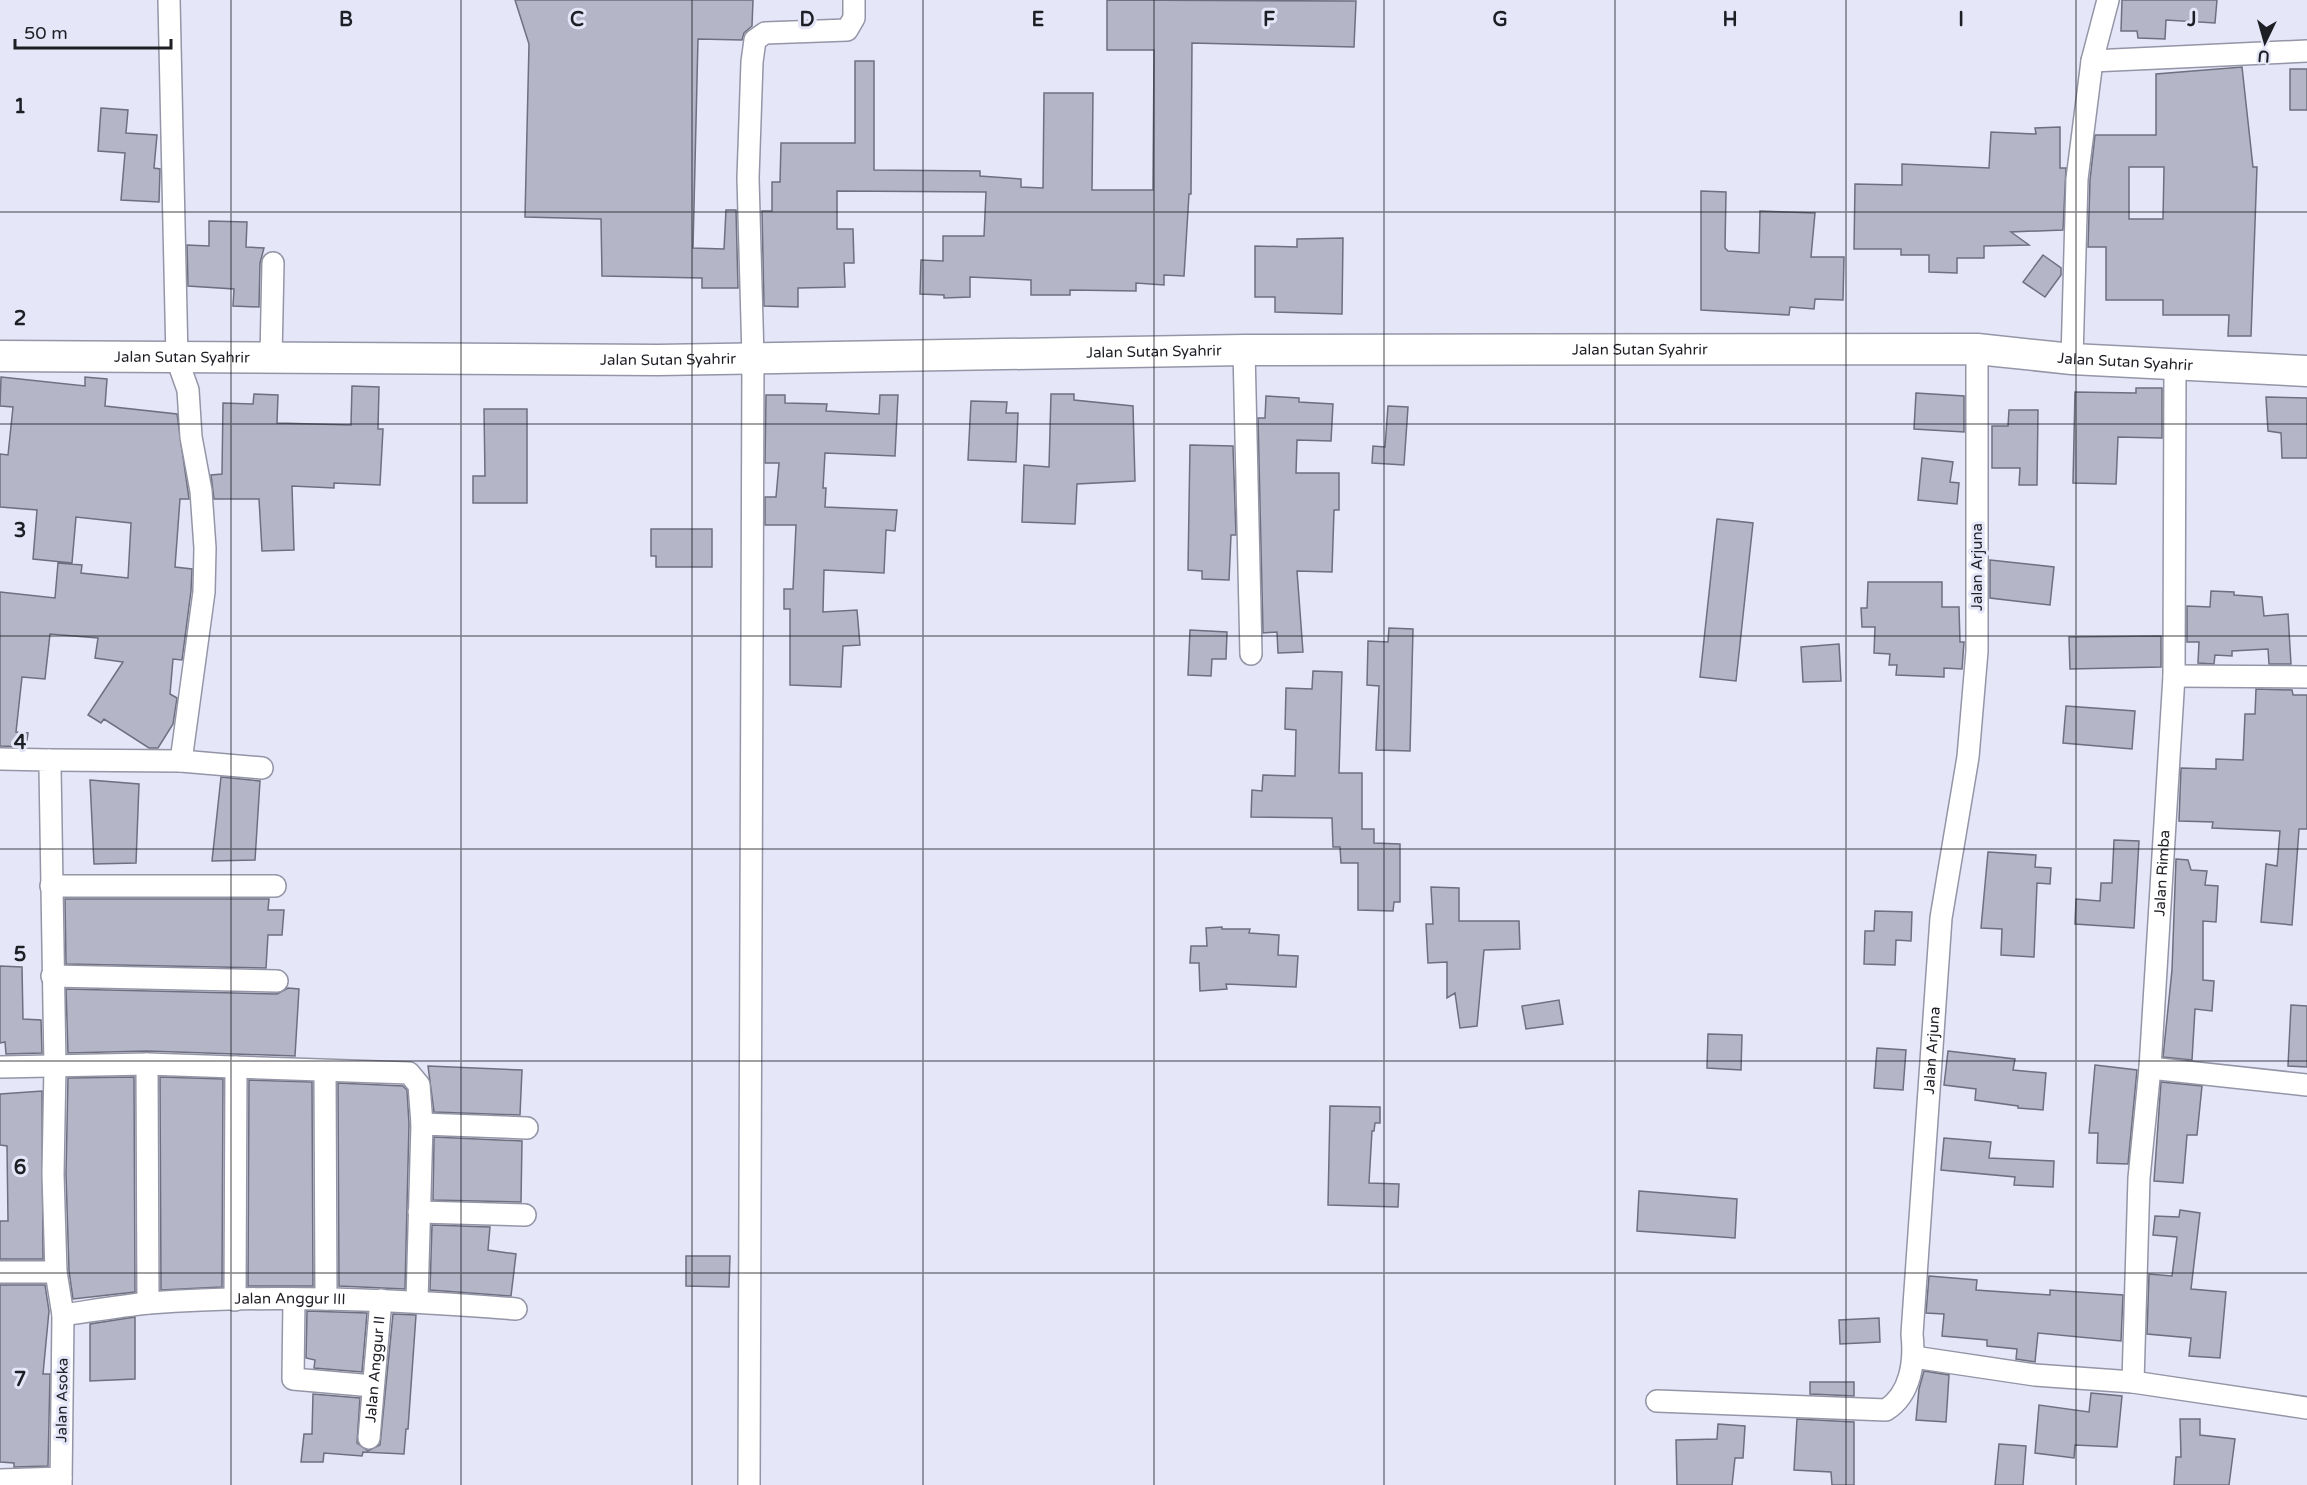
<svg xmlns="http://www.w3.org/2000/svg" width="2307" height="1485" viewBox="0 0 2307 1485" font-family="'Varela Round',sans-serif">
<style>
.building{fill:#b4b5c7;stroke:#6e6f7f;stroke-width:1.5;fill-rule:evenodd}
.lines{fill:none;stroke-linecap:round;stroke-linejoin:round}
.street-casing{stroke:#9495a6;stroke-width:24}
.secondary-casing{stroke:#9495a6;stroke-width:33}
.street{stroke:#fff;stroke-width:21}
.secondary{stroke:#fff;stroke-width:30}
.grid{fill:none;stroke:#1e1f25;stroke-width:1.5;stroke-opacity:0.55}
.labels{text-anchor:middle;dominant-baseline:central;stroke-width:6;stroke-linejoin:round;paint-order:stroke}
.street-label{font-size:15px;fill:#1e1f25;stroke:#e5e7f9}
.grid-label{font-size:20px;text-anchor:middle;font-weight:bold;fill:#1e1f25;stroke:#e5e7f9;stroke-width:6;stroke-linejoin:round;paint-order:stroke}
</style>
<rect width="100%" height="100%" fill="#e5e7f9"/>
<path class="building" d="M515,0h238l-1,26 -8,7 -2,7 -44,-1 -5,209 31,1 2,-39h10l2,78h-36v-10l-100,-2 -1,-57 -76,-2 4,-173z
M1107,0l249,1 -2,46 -162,-4 -1,151h-2l-5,82 -20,-1v10l-28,-2v8l-66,-1v5h-39v-15l-61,-3v20l-26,1v-3l-24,-1 1,-34 22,1v-25h41l2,-44 -149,-1v38h16l1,34h-10l1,24 -47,1v19l-34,-1 -2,-95h10v-29h8l1,-39h74v-82h19v109l106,1v5l41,3v8l22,1 1,-95h49l-1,97h61l1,-140h-47z
M2122,0h95l-2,23 -49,-3 -1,19 -27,-1 -1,-7h-16z
M2242,67l11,100h4l-6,169h-23l1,-21h-66v-15h-57v-53h-18l2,-67 5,-45h61v-61zM2129,167h35l-1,52h-34z
M2290,69h17v41h-17z
M101,108l27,2 -2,23 31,2 -3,33 6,1 -1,33 -38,-2 4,-47 -27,-2z
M2060,127v41h6l-3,62 -52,2 18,13 -45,1v12h-27v15l-28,-1v-17h-28v-6h-47l1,-65 47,1v-21l87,4 2,-36 45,2 -1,-6z
M1701,191l25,1 -1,56 3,3 31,2 1,-42 55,2 -4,44h33l-1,43 -28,-1 -1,10 -24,-2 -1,8 -88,-5z
M209,221l38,1 -1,25 18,1 -4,15 -1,44 -26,-1 1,-17 -46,-3 -1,-41 22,1z
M1343,238l-1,76 -67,-2v-15h-20v-51l42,1v-8z
M2043,255l18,13v7l-16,22 -22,-15z
M1,377l84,9v-9l22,2 -2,27 72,8 12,85h-9l-5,68 17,2 -1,22 -9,69 -9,-1 -3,35 7,4 -4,26 -15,24h-9l-45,-29 -3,4 -13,-8 35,-53 -28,-4 3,-20 -48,-4 -5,45 -23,-2 -6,55 12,1 -2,14 -26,-1v-154l55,6 3,-35 24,2 -1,8 47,5 3,-55 -55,-6 -4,46 -39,-4 4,-49 -37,-3v-53l8,1 5,-48 -13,-1z
M352,386l27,1 -1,42h5l-3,56 -46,-2v5l-42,-2 2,64 -32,1 -3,-52h-45l-3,-24 11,-1 1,-71 30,1 1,-10 24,1 -1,28 74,2z
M2136,388h26v50l-44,-1 -2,47 -43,-1 2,-91 61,1z
M1916,393l48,3v36l-50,-3z
M1051,394h23v6l59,6 2,75 -58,3 -2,40 -53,-2 2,-57 25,2z
M766,395h19v8l42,1 -1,7 53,3 1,-19h18l-3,61 -70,-3 -2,35h3l-1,19 72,3 -2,21 -9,-1 -2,43 -60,-3 -1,42 34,-2 3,35 -17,1 -2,41 -51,-2v-76h-6v-20h9l3,-64h-31v-28h11l3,-34h-14z
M1266,396l33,2v4l34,2 -2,37 -34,-1 -1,33h43v37h-5l-2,62 -35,-1 6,81 -25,1 -1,-21 -14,1 -5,-215h7z
M2266,397l41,1v60h-25l-1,-25 -13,-2z
M971,401l36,1 -1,11h12l-2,49 -48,-2z
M1388,406l20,1 -4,58 -32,-2 1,-17 12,1z
M484,409h43v94h-54v-27h12z
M2009,410h29l-1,75h-18l1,-17h-28v-42h16z
M1190,445l43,1 3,89h-5l-2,45 -27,-1v-8l-14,-1z
M1922,458l31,4 -3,20 9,1 -2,21 -39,-4z
M1717,519l36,4 -17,158 -36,-4z
M651,529h61v38h-56v-11h-5z
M1990,560l64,7 -4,38 -60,-7z
M1868,582h74v25h17l1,35h4l-2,27 -18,-1v9l-48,-2 1,-10h-8l1,-11 -16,-1 1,-26h-13l-1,-19h6z
M2211,591l23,1v3l28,2 2,19 24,-2 3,50h-22l-1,-15 -36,2v5l-17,-1 -1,9 -16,-1 1,-21h-12v-36l23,1z
M1389,628l24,1 -3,122 -34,-1 3,-64 -12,-1 1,-44 20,1z
M1190,630l37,2 -1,27h-14l-1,17 -23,-1z
M2161,636v31l-91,2 -1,-32z
M1839,644l2,37 -38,1 -2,-35z
M1313,671l29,1 -3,101h23v56h12v14l26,1v58h-6l-1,9 -35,-1v-47h-17l-1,-16h-7l-1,-29 -81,-1 1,-27 10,1 1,-16 32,1 1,-46 -11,-1 1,-41 26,1z
M2256,689l36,1 1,5h14v134h-8l-7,96 -31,-3 5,-58 11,2 3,-35 -68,-3 1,-6 -34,-1 2,-53 35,1v-10l27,1 2,-46h10z
M2066,706l69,5 -3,38 -69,-6z
M221,777l39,4 -5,79 -43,1z
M90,780l49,4 -3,79 -42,1z
M2114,840l25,1 -5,87 -59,-4 1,-25 24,2 1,-18h11z
M1988,852l48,3 -1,12 16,1 -1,16 -13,-1 -3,74 -33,-2 1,-26 -21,-1z
M2176,859l12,1 3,10 16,1 -2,14 13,1 -2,36 -13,-1v59l11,1 -2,30 -17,-2 -3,51 -29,-3 9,-87z
M1431,887l28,1v33h60l1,28 -36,1 -7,76 -17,2 -5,-35 -8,5v-36l-19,1 -2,-39h7z
M65,899h204l-1,11h16l-2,25h-14l-2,33 -200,-4z
M1875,911l37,1 -1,29 -15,-1 -1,25 -31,-1 1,-33h9z
M1222,927v2h28l-1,4 30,2 -1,20 20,1 -2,31 -70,-3 1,5 -27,2 -1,-28h-9l1,-17h16l-1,-18z
M0,966l22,1 1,52 18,1 1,33 -36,1 -1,-12 -5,1z
M288,988l11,1 -4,67 -148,-5 -79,2 -2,-64 211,5z
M1559,1000l4,24 -37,5 -4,-23z
M2291,1005l16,1v61l-19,-1z
M1708,1034l34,1 -1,35 -34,-2z
M1877,1048l29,2 -3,40 -29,-2z
M1948,1051l67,8 -2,11 33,3 -3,37 -25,-2v-2l-43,-6 1,-11 -32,-4z
M2095,1065l42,5 -9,94 -31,-1 1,-30h-9z
M428,1066l94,4 -2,45 -86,-3z
M134,1077l1,215 -62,7 -4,-28 -3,-97 2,-96z
M160,1077l63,2 -1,208 -61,3z
M249,1080l63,2 1,204h-65z
M2161,1082l41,4 -5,49h-10l-4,48 -29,-2z
M338,1083l65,3 4,4 2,34 -4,165 -66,-3z
M42,1091l1,168h-43v-38h8l-1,-75 -7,-1v-51z
M1330,1106l50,1v16h-5l-1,8h-2l-3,52 30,1 -1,23 -70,-2z
M434,1137l88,4 -1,61 -88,-2z
M1944,1138l47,4 -2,16 65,3 -1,26 -39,-2 1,-8 -74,-7z
M1639,1191l98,8 -2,39 -98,-7z
M2180,1210l20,3 -9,76 35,3 -6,66 -31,-2 2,-18 -44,-4 2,-60 23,2 5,-39 -24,-2 2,-19 24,1z
M432,1225l58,2 -2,23 28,4 -5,42 -81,-6z
M686,1256h44l-1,31 -43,-1z
M1929,1276l48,4 -1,10 74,5v-5l73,5 -2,46 -83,-8 -3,29 -19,-3 1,-10 -30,-3v-6l-45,-4 2,-22 -18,-1z
M0,1285h45l4,26 -6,63h7l-2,92 -34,1v-4l-14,-1z
M307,1311l60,2 -5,59 -48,-4 1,-8 -9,-2z
M393,1314l23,1 -8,114h-2l-2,25 -41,-2 -1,4 -38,-3 -1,9h-22l3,-28h8l1,-40 47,4 -3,45 11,8 12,-6z
M135,1317v62l-45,2v-57z
M1879,1318l1,24 -40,2 -1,-24z
M1924,1371l25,4 -3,47 -30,-2 3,-31z
M1810,1382h44v14l-44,-2z
M2091,1393l31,3 -5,51 -42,-2 -1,13 -39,-5 4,-48 50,7z
M1797,1419l57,3v63h-22l-1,-13 -37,-2z
M2180,1419h20v16l35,4 -6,46h-55l2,-28h5z
M1718,1424l27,2 -2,32h-8l-3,27h-55l-1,-45 41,-1z
M1999,1444l27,2 -3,39h-28z"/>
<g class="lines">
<defs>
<g id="street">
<path d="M169,0l8,359 11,31 3,47 10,54 4,57 -1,44 -23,169"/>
<path d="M2092,61l215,-10"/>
<path d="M1244,350l7,304"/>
<path d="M271,357l2,-94"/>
<path d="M2072,359l5,-180 15,-118 16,-61"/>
<path d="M2174,676l133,1"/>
<path d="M0,759l49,1 1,7 5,299 -2,108 3,98 7,43 -2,170"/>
<path d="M49,760l132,1 81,7"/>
<path d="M51,886h224"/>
<path d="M52,976l225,5"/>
<path d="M147,1064l1,239"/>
<path d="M0,1067l147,-3 262,9 10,12 3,39 -5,177"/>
<path d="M2150,1068l157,17"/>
<path d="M325,1071l1,228"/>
<path d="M422,1124l105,4"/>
<path d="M419,1212l106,3"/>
<path d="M0,1272h56"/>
<path d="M294,1299l-1,80 80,7"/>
<path d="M235,1300l1,-233"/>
<path id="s1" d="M63,1315c28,-4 57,-9 86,-12 122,-9 245,-4 367,6"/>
<path d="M1914,1357l121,18 98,7 174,26"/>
<path id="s2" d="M2133,1382l6,-204 11,-110 24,-392 1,-312"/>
<path id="s3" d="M1657,1401l229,9c25,-16 29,-49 26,-76l29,-416 27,-161 9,-106v-302"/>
<path id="s4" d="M369,1438l12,-138"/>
<path d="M0,1480l61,-2"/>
<path d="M749,1485l4,-1127 -5,-180 4,-116 3,-22 10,-7 82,-3 7,-12v-18"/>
</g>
<g id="secondary">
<path id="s5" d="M0,356l658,4 586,-10 733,-1 95,10 235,12"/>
</g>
</defs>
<use href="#street" class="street-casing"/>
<use href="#secondary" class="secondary-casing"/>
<use href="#street" class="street"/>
<use href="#secondary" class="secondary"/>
</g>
<path class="grid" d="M231,0v1485M461,0v1485M692,0v1485M923,0v1485M1154,0v1485M1384,0v1485M1615,0v1485M1846,0v1485M2076,0v1485M0,212h2307M0,424h2307M0,636h2307M0,849h2307M0,1061h2307M0,1273h2307"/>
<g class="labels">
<g class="street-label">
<text stroke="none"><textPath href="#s5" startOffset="1640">Jalan Sutan Syahrir</textPath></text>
<text stroke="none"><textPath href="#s5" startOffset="1154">Jalan Sutan Syahrir</textPath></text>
<text stroke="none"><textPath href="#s5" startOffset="182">Jalan Sutan Syahrir</textPath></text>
<text stroke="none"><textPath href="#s5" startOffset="668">Jalan Sutan Syahrir</textPath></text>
<text stroke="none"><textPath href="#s5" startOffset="2126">Jalan Sutan Syahrir</textPath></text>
<text transform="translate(1977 567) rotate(-90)">Jalan Arjuna</text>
<text stroke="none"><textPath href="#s2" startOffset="510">Jalan Rimba</textPath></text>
<text stroke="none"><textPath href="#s3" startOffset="598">Jalan Arjuna</textPath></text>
<text stroke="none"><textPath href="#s1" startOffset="228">Jalan Anggur III</textPath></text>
<text stroke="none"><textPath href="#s4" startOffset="69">Jalan Anggur II</textPath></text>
<text transform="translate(62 1400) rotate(-89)">Jalan Asoka</text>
</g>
</g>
<g class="grid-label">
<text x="346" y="26">B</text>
<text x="577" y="26">C</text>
<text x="807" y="26">D</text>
<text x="1038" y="26">E</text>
<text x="1269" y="26">F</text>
<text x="1500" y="26">G</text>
<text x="1730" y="26">H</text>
<text x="1961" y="26">I</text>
<text x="2192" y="26">J</text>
<text x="20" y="113">1</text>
<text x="20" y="325">2</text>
<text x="20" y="537">3</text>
<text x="20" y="749">4</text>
<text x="20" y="961">5</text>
<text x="20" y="1174">6</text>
<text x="20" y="1386">7</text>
</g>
<g transform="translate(2265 42) rotate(185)" stroke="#e5e7f9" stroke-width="4.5" paint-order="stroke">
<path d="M0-4.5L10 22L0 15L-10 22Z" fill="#1e1f25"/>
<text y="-9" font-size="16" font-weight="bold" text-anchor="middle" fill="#1e1f25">U</text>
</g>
<path d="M15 39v9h156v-9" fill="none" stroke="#1e1f25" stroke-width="3"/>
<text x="24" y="39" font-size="18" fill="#1e1f25" stroke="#e5e7f9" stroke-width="4.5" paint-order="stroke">50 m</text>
</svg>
